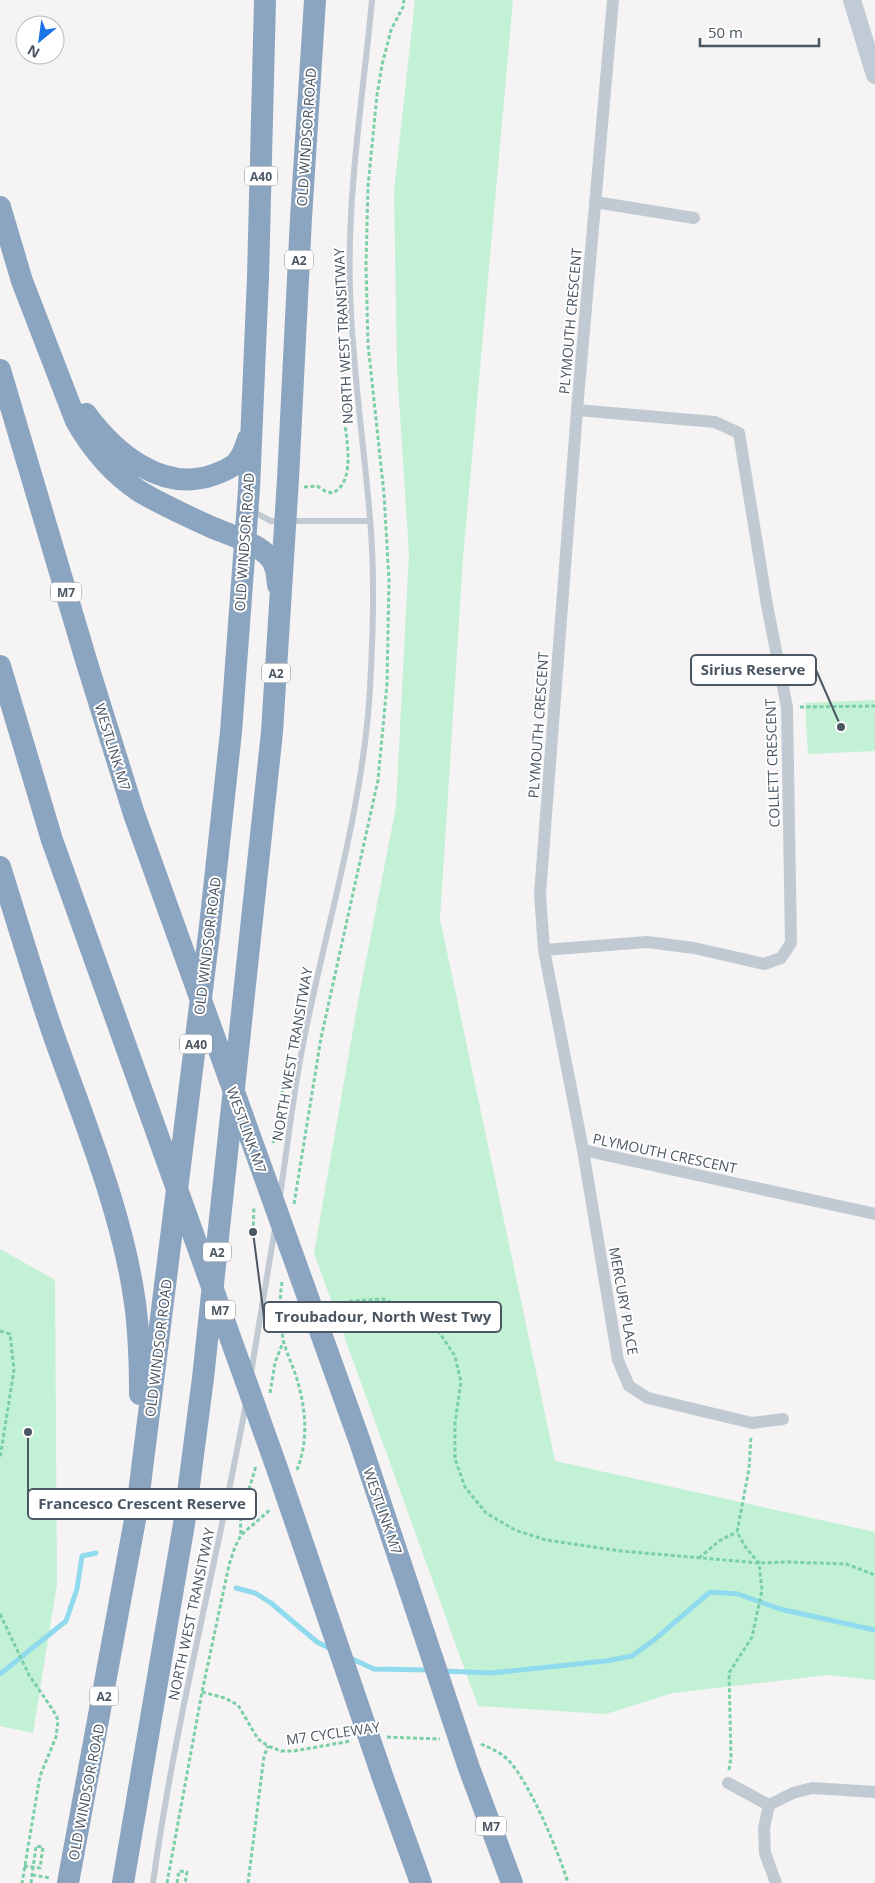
<svg xmlns="http://www.w3.org/2000/svg" width="875" height="1883" viewBox="0 0 875 1883" font-family="'Open Sans',sans-serif">
<style>
.green{fill:#c3f1d5}
.lines{fill:none;stroke-linecap:round;stroke-linejoin:round}
.stream{stroke:#90daee;stroke-width:5}
.path{stroke:#7ad0a6;stroke-width:3;stroke-dasharray:4 2.5;stroke-linecap:butt}
.lane{stroke:#c1cad2;stroke-width:6}
.street{stroke:#c1cad2;stroke-width:12}
.secondary{stroke:#c1cbd6;stroke-width:18}
.highway{stroke:#8ba5c1;stroke-width:22}
.labels{text-anchor:middle;dominant-baseline:central;stroke-width:4;stroke-linejoin:round;paint-order:stroke}
.shield{fill:#fff;stroke:#808990;stroke-width:1}
.shield-label{font-size:12px;font-weight:bold;fill:#4a5661}
.street-label{font-size:14px;fill:#4a5661;stroke:#fff}
.leader{fill:none;stroke:#4a5661;stroke-width:2}
.callout-dot{fill:#4a5661;stroke:#fff;stroke-width:2}
.callout{fill:#fff;stroke:#4a5661;stroke-width:2}
.callout-label{font-size:15px;text-anchor:middle;font-weight:bold;fill:#4a5661}
</style>
<rect width="100%" height="100%" fill="#f5f3f3"/>
<path class="green" d="M415,0h98l-50,558 -23,361 115,542 320,71v148l-47,-5 -155,18 -67,21 -128,-8 -164,-453 45,-257 37,-189 13,-254 -12,-184 -3,-178z
M875,700v51l-67,3 -3,-51z
M0,1249l55,31 2,304 -24,149 -33,-7z"/>
<g class="lines">
<path class="stream" d="M236,1588l19,5 16,10 46,39 14,7
M350,1658l24,11 55,1
M443,1671l48,2 115,-12 26,-5 22,-16 56,-48 28,2 42,15 95,21
M0,1674l66,-53 11,-32 5,-33 14,-3"/>
<path class="path" d="M304,487l13,-1 8,5 7,2c26,-10 13,-61 11,-83l7,-1
M800,707l75,-1
M282,1093l1,-9
M273,1143l5,-26
M294,1204l27,-166 57,-258 9,-96 2,-104 -5,-86 -16,-150 -2,-79 2,-79 9,-91 5,-30 9,-35 12,-23 1,-7
M253,1232l1,-26
M282,1282c-3,19 -2,38 1,57 3,13 9,25 13,37 10,32 13,63 1,94
M330,1305l22,-4 31,-2 33,14 23,19 16,24 6,26 -6,41v36l10,28 21,26 29,17 31,10 75,11 138,12 29,-1 58,2 29,11
M280,1313l14,-1
M0,1331l10,3 4,36 -14,88
M270,1393l5,-30 8,-21
M241,1534c-3,-23 10,-46 15,-69
M699,1558l20,-17 18,-9
M0,1614l29,61 24,35 5,10 -2,17 -16,39 -18,107
M202,1692l23,6 13,7 20,34 10,7 13,5h13l57,-10
M387,1737l53,2
M481,1744c9,4 19,8 26,15 22,21 52,94 61,124
M729,1770l2,-13 -2,-84 23,-36 10,-47 -3,-27 -13,-15 -9,-16 12,-63 2,-33
M24,1866l16,2 3,-21 -7,-1 -5,37
M32,1875l19,3
M167,1883l35,-191 27,-127 6,-18 6,-12 30,-26
M177,1883l2,-12 8,1 -2,11
M248,1883l16,-127 4,-10"/>
<path class="lane" d="M252,511l19,10h99
M280,1196c8,-54 14,-109 25,-162 23,-115 58,-227 65,-345 3,-57 5,-113 0,-170 -6,-76 -18,-152 -20,-229 -3,-98 13,-193 22,-290
M251,1373l24,-145
M153,1883c22,-162 64,-320 93,-480"/>
<path class="street" d="M613,0l-36,410 -37,484 4,56 39,200 35,210 11,26 19,12 104,25 31,-4
M595,202l99,16
M544,950l103,-8 47,6 70,16 17,-6 10,-15 -4,-236 -20,-102 -28,-172 -24,-11 -138,-12
M583,1150l292,64
M728,1783l41,22
M769,1805l24,-12 19,-5 63,4
M769,1805l-5,23 1,25 11,30"/>
<path class="secondary" d="M852,0l23,75"/>
<path class="highway" d="M0,207l22,74 54,140c16,28 36,52 63,70 23,14 48,25 72,36 17,7 49,17 60,32 6,7 6,17 7,26
M0,370l86,290 48,154 226,628 109,326 43,115
M86,414c29,39 76,79 127,61 23,-8 28,-13 35,-36
M0,666l52,174 226,631 106,310 37,102
M0,867c18,57 35,115 55,172 30,84 68,176 80,264 4,30 5,60 5,91
M68,1883l69,-374 73,-583 21,-194 18,-243 9,-212 7,-277
M123,1883l61,-359 19,-146 69,-646 16,-253 13,-261 14,-218"/>
</g>
<g class="labels">
<g class="shield">
<rect x="245" y="166.5" width="32" height="19" rx="4"/>
<rect x="285" y="250.5" width="28" height="19" rx="4"/>
<rect x="51" y="582.5" width="30" height="19" rx="4"/>
<rect x="262" y="663.5" width="28" height="19" rx="4"/>
<rect x="180" y="1034.5" width="32" height="19" rx="4"/>
<rect x="203" y="1242.5" width="28" height="19" rx="4"/>
<rect x="205" y="1300.5" width="30" height="19" rx="4"/>
<rect x="90" y="1686.5" width="28" height="19" rx="4"/>
<rect x="476" y="1816.5" width="30" height="19" rx="4"/>
</g>
<g class="shield-label">
<text x="261" y="176">A40</text>
<text x="299" y="260">A2</text>
<text x="66" y="592">M7</text>
<text x="276" y="673">A2</text>
<text x="196" y="1044">A40</text>
<text x="217" y="1252">A2</text>
<text x="220" y="1310">M7</text>
<text x="104" y="1696">A2</text>
<text x="491" y="1826">M7</text>
</g>
<g class="street-label">
<text transform="translate(306 137) rotate(-86)">OLD WINDSOR ROAD</text>
<text transform="translate(570 321) rotate(-85)">PLYMOUTH CRESCENT</text>
<text transform="translate(343 336) rotate(-93)">NORTH WEST TRANSITWAY</text>
<text transform="translate(244 542) rotate(-86)">OLD WINDSOR ROAD</text>
<text transform="translate(538 725) rotate(-86)">PLYMOUTH CRESCENT</text>
<text transform="translate(113 747) rotate(73)">WESTLINK M7</text>
<text transform="translate(772 763) rotate(-92)">COLLETT CRESCENT</text>
<text transform="translate(207 946) rotate(-83)">OLD WINDSOR ROAD</text>
<text transform="translate(292 1054) rotate(-80)">NORTH WEST TRANSITWAY</text>
<text transform="translate(247 1130) rotate(70)">WESTLINK M7</text>
<text transform="translate(665 1153) rotate(12)">PLYMOUTH CRESCENT</text>
<text transform="translate(624 1301) rotate(80)">MERCURY PLACE</text>
<text transform="translate(158 1348) rotate(-83)">OLD WINDSOR ROAD</text>
<text transform="translate(383 1511) rotate(71)">WESTLINK M7</text>
<text transform="translate(191 1614) rotate(-78)">NORTH WEST TRANSITWAY</text>
<text transform="translate(333 1733) rotate(-8)">M7 CYCLEWAY</text>
<text transform="translate(86 1792) rotate(-79)">OLD WINDSOR ROAD</text>
</g>
</g>
<path class="leader" d="M841 727L816 670M253 1232L264 1317M28 1432L28 1504"/>
<g class="callout-dot">
<circle cx="841" cy="727" r="5"/>
<circle cx="253" cy="1232" r="5"/>
<circle cx="28" cy="1432" r="5"/>
</g>
<g class="callout">
<rect x="691" y="655" width="125" height="30" rx="5"/>
<rect x="264" y="1302" width="237" height="30" rx="5"/>
<rect x="28" y="1489" width="228" height="30" rx="5"/>
</g>
<g class="callout-label">
<text x="753" y="675">Sirius Reserve</text>
<text x="383" y="1322">Troubadour, North West Twy</text>
<text x="142" y="1509">Francesco Crescent Reserve</text>
</g>
<g transform="translate(40 40) rotate(209)"><circle r="24" fill="#ffffff" stroke="#b7bbc0"/>
<path d="M0-4L9 19L0 12L-9 19Z" fill="#1a73e8"/>
<text y="-8" font-size="14" font-weight="bold" text-anchor="middle" fill="#4a5661">N</text>
</g>
<path d="M700 38v8h119v-8" fill="none" stroke="#4a5661" stroke-width="2.5"/>
<text x="708" y="38" font-size="15" fill="#4a5661" stroke="#ffffff" stroke-width="4" paint-order="stroke">50 m</text>
</svg>
